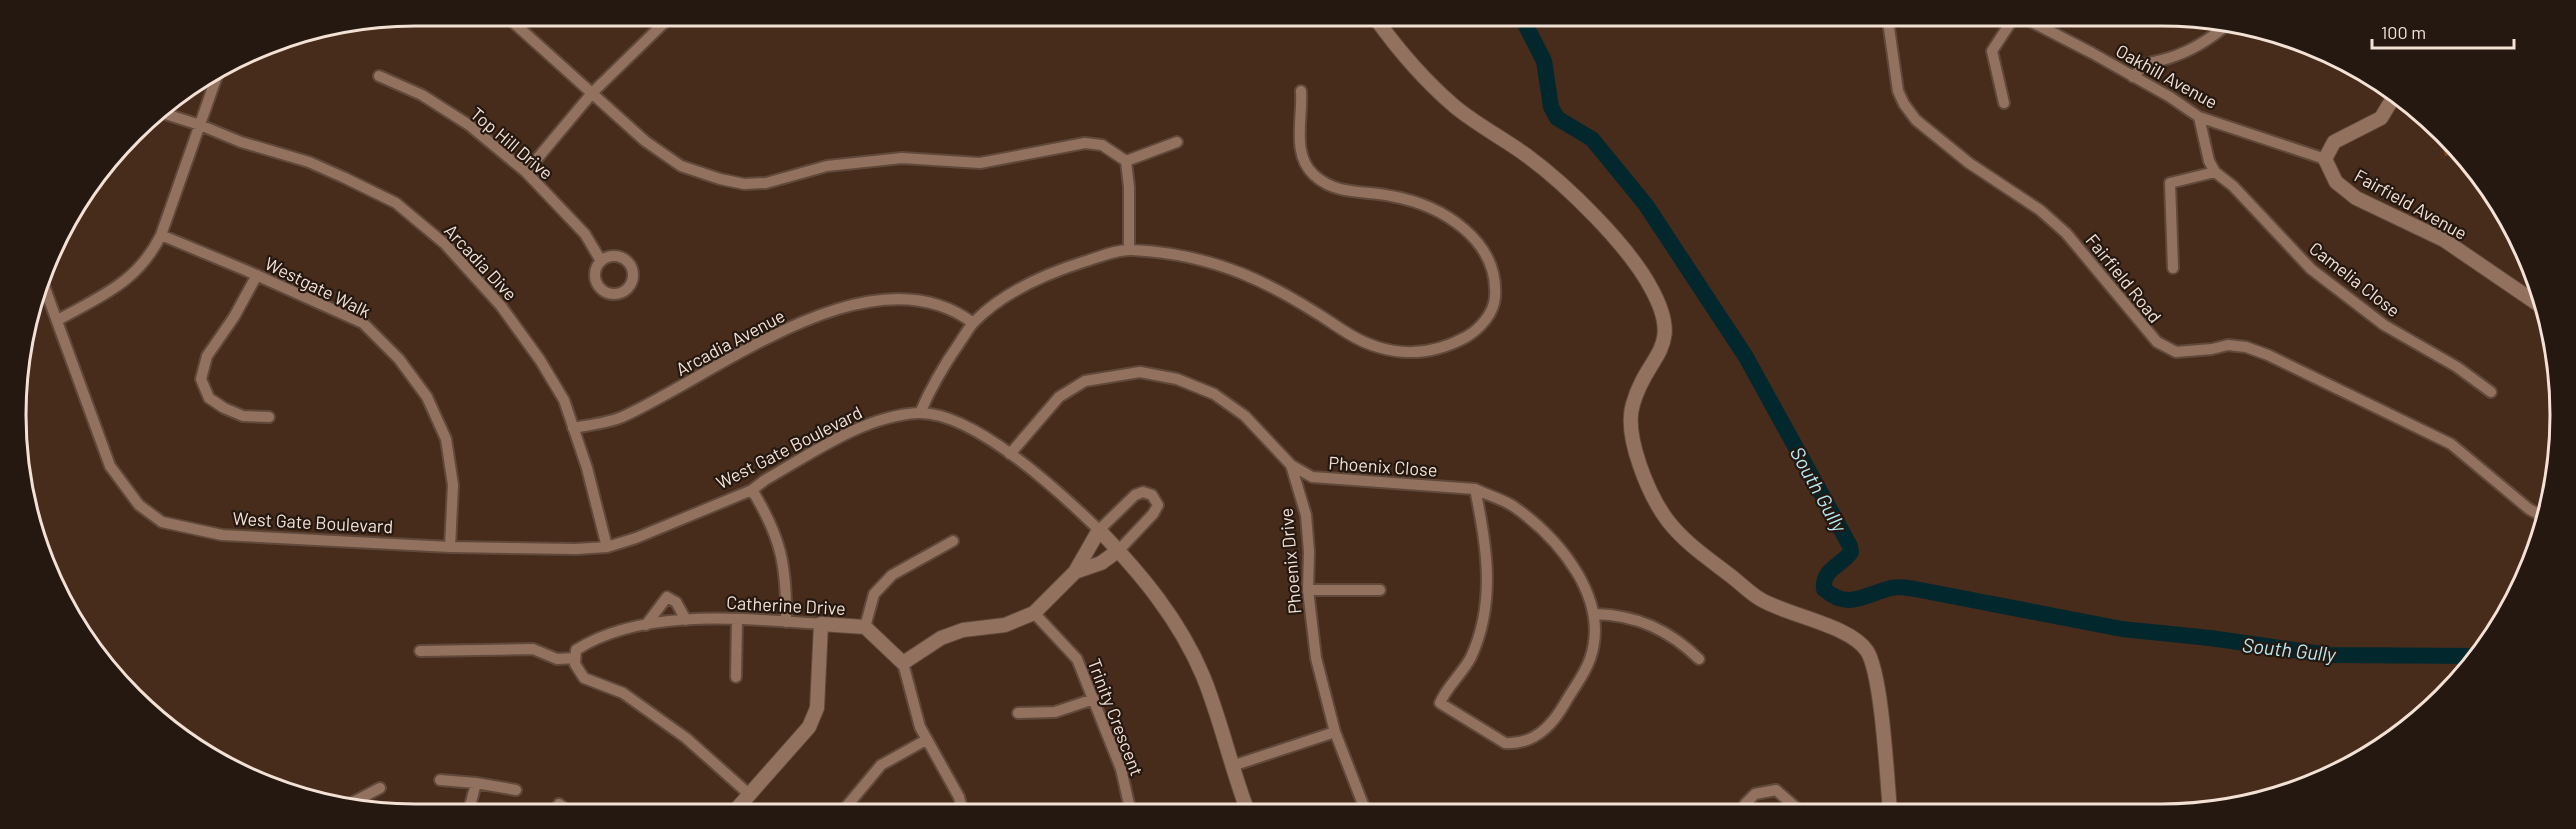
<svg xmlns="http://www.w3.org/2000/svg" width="2576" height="829" viewBox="0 0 2576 829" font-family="Barlow,sans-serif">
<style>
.green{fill:#824211}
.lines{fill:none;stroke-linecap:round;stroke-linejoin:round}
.river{stroke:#02282e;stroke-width:16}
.street-casing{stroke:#60493b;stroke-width:14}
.secondary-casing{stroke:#60493b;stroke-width:16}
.street{stroke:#92725f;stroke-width:10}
.secondary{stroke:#92725f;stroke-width:14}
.labels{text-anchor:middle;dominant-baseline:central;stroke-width:4.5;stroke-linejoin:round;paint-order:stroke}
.street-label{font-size:18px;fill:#f3e1d6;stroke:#241810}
.water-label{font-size:20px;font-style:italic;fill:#b6eaf5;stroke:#241810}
.rim{fill:none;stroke:#f3e1d6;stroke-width:3}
</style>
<rect width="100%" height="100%" fill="#472c1b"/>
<path class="green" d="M2438,127l23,26 -16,3z"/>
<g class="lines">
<path class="river" d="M1523,20l21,41 7,46 6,11 35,21 54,66 100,152 104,189 1,6c-10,14 -29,17 -27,37 25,22 41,5 67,-1 8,-2 17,0 24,1l207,40 88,9 119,17 146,1"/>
<defs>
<path id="street" d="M505,15l140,126 36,25 39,13 24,5 22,-1 61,-17 75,-8 78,5 105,-20 17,2 24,16 3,26v62
M1888,21l10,70 6,13 12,16 53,43 71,47 26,23 91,109 19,10 36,-3 16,-4 18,2 22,8 183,89 78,65 15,8
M2032,22l60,31 78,44 29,20 126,42
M379,76l43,19 47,30 57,47 59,62 16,27
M2133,77c16,-19 15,-12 36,-19 22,-7 43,-20 60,-35
M2004,103l-12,-52 19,-29
M156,111l44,14 41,17 68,20 36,16 51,25 49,41 56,62 39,54 24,40 23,68 20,79
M2199,117l10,44 6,11 18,14 78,83 73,56 73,42 34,25
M1126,161l51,-19
M526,172l67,-80 75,-73 7,-3
M161,235l84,35 118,53 36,36 28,38 19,42 7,46 -3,62
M595 275a19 19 0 1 1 38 0a19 19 0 1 1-38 0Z
M2173,268l-3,-85 45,-11
M257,275l-23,42 -27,39 -6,23 8,19 15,10 19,8 26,1
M43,283l67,183 29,39 23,17 60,13 228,12 126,2 31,-2 29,-9 116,-48 13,-10c46,-26 98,-64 153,-67 55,-2 143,80 181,117l36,-35 8,-3 9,3 6,10 -5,9 -34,36
M58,320c43,-24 80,-38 103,-85l57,-162
M920,413c11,-26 24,-48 40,-71 5,-7 9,-15 15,-21 28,-28 70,-47 108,-59 14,-4 34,-13 49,-12 84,4 141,33 209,79 40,27 83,31 125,8 14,-8 28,-24 29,-40 4,-57 -53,-92 -104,-101 -27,-6 -54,0 -77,-21 -23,-21 -11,-57 -13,-84
M573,428c16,-3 35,-5 49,-11 94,-42 249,-171 351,-94
M1010,454l49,-57 26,-16 55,-9 37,7 37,15 31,22 46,49 15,50 3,37 -1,38 8,68 19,74 31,80
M1291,465l21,12 163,12c12,57 21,114 -4,168 -8,16 -24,29 -31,46l65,40c29,2 47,-17 60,-40 8,-14 20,-29 25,-44 21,-60 -31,-121 -77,-153 -11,-7 -26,-11 -38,-17
M752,490c29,47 35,76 34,132
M1308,590h72
M1034,613l43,46 44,110 10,44
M1595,614c42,1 74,16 104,45
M646,625l21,-28 9,5 10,18
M865,627l9,-33 18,-19 61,-34
M420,651l113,-2 24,10 18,-1
M903,663l17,64 39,70 4,16
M736,677l1,-58
M1018,713l37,-1 39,-13
M1232,766l103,-34
M440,780l36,3 40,7
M750,795l-64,-57 -63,-45 -39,-15 -9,-14 1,-14c67,-43 169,-31 245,-26
M559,804l13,10
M344,807l36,-19
M1752,811l-7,-7 10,-10 21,-4 24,21
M841,813l40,-48 45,-25
M468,814l8,-31"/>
<path id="secondary" d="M1376,19c23,32 47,60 77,86 22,19 50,33 73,50 41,30 102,90 125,133 34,62 -4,65 -18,116 -10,31 16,92 35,117 17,22 41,38 63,55 10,8 19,17 29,23 28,17 90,26 107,52 15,23 20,128 23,160
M2396,93l-15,25 -47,24 -9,17 11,23 20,16 88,42 101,69
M1075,572l26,-9 18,-13
M733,813l76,-86 8,-19 4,-84 44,3 38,36 38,-25 22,-8 42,-5 29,-12 41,-41 24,-42c42,44 80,89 104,146 18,44 28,92 45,136"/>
</defs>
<use href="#street" class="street-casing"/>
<use href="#secondary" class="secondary-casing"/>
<use href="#street" class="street"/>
<use href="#secondary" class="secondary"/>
</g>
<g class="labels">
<g class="street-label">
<text transform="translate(2167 76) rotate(29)">Oakhill Avenue</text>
<text transform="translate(512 143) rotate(40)">Top Hill Drive</text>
<text transform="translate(2411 204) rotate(29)">Fairfield Avenue</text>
<text transform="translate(481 262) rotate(47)">Arcadia Dive</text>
<text transform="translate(2124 278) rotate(51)">Fairfield Road</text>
<text transform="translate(2355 279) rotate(38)">Camelia Close</text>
<text transform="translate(318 287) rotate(26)">Westgate Walk</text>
<text transform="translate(730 342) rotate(-28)">Arcadia Avenue</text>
<text transform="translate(789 447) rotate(-27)">West Gate Boulevard</text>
<text transform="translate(1383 466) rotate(4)">Phoenix Close</text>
<text transform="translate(313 522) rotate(3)">West Gate Boulevard</text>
<text transform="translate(1290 561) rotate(-95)">Phoenix Drive</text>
<text transform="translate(786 605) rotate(3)">Catherine Drive</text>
<text transform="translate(1116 717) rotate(69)">Trinity Crescent</text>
</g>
<g class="water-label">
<text transform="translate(1819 489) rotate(61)">South Gully</text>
<text transform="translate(2289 649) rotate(6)">South Gully</text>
</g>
</g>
<path d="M0 0H2576V829H0ZM415 26H2161A389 389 0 0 1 2550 415V415A389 389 0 0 1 2161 804H415A389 389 0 0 1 26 415V415A389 389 0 0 1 415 26Z" fill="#241810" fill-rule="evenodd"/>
<path class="rim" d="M415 26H2161A389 389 0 0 1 2550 415V415A389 389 0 0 1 2161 804H415A389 389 0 0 1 26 415V415A389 389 0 0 1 415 26Z"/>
<path d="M2372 39v9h142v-9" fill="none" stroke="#f3e1d6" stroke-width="3"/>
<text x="2381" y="39" font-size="18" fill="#f3e1d6" stroke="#241810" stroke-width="4.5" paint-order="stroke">100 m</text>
</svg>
